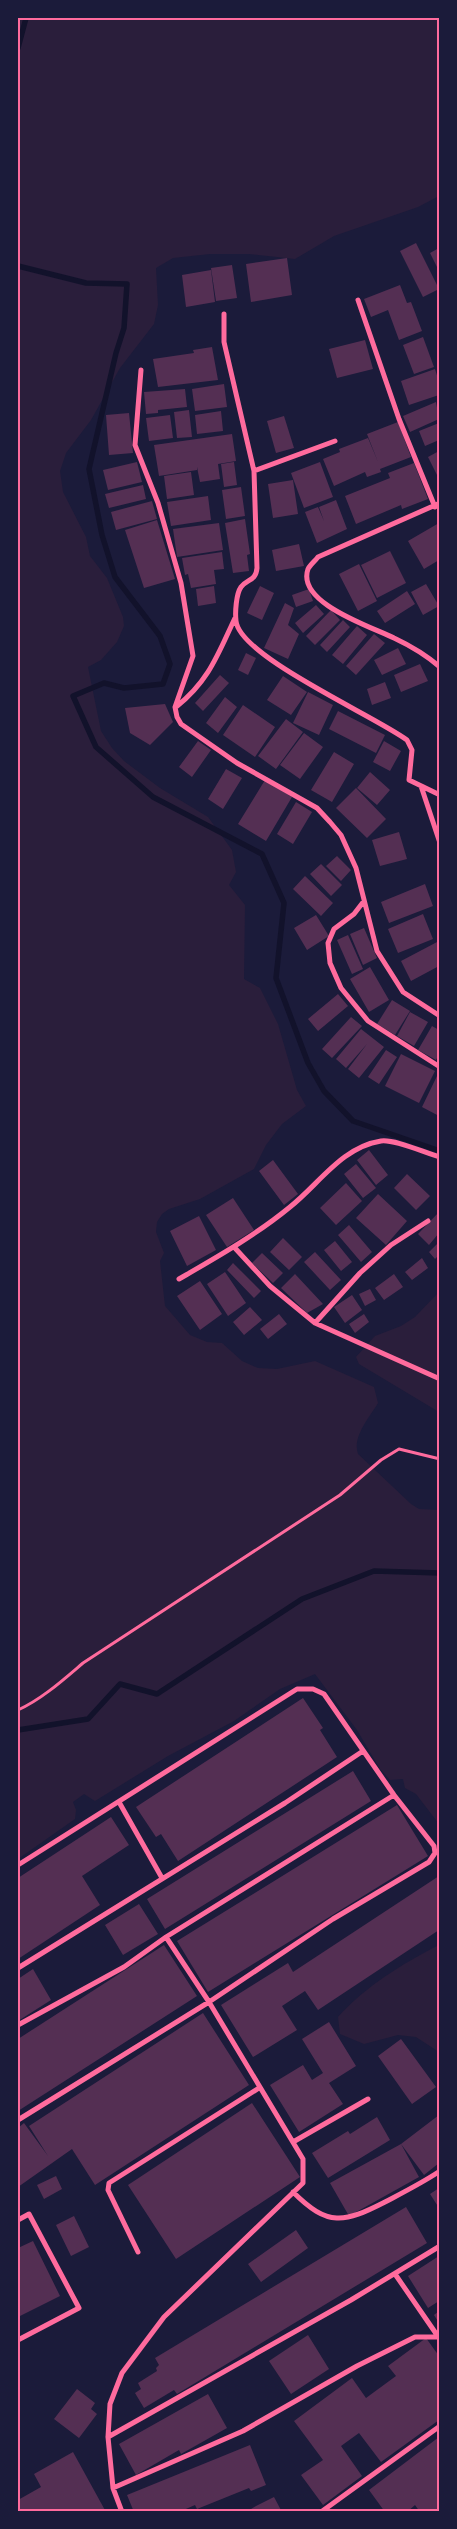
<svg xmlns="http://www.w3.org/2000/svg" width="457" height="2529" viewBox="0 0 457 2529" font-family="'Crimson Pro',serif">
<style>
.green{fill:#2a1e3b}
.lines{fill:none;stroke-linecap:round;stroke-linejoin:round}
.stream{stroke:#12122b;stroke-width:5.5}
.building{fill:#542f53}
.path{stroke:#ff6b9d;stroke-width:3}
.minor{stroke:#ff6b9d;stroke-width:5}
.neatline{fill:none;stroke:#ff6b9d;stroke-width:2}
</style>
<rect width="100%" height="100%" fill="#1b1b3a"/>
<path class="green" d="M18,18h421v178l-21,11 -84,29 -39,23 -46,-5h-39l-37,4 -17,10 2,37 -4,19 -34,44 -29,52 -25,33 -6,18 3,21 23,45 4,19 17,22 16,39 1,9 -7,16 -16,18 -13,7 13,64 11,17 12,13 36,27 48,29 24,33 4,22 -7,13 16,20 -1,74 16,9 18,36 19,66 9,16 -24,18 -16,21 -12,24 -54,30 -31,10 -7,5 -5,8 -1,10 8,21 -4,8 5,45 25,29 17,7 15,1 20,18 16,7 19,1 38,-8 59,26 4,16c-9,15 -26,34 -20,51l53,50 8,5 20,1v314l-23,-30 -11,-6 -2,-9 -13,1 -10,-11 -23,-39 -42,-56 -35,15 -46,32 -66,35 -73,45 -11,-7 -11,8 3,8 -1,9 -57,40z
M439,1292v120l-80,-48 -3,-7 19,-21 26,-10 14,-9z
M439,1945v107l-23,-15 -18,-2 -34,9 -24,-10 -2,-17c28,-31 64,-53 101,-72z"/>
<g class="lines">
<path class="stream" d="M18,48l8,-30
M18,266l68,17 41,1 -3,44 -8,25 -27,116 13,66 13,42 45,59 10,28 -7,20 -39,4 -20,-5 -31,13 23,51 57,50 109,57 22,49 -8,75 32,85 16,28 29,30 87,30
M18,1730l70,-11 32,-35 37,10 145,-95 72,-28 66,2"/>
</g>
<path class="building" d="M416,243l23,46 -16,8 -23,-46z
M439,248v23l-9,-18z
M287,258l5,37 -41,7 -5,-38z
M232,265l5,33 -21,3 -5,-33z
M211,270l4,32 -29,5 -4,-32z
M400,285l7,18 4,-1 11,29 -23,9 -11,-30 -17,7 -7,-18z
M423,337l11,30 -20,7 -11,-29z
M365,340l8,29 -36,9 -8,-29z
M212,347l6,33 -60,7 -5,-28 41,-6 -1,-3z
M435,369l4,13v13l-30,10 -8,-24z
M224,384l3,23 -32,4 -3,-22z
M185,389l2,18 -29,3v3l-12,1 -2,-22z
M436,402l3,17 -29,13 -7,-16z
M189,410l3,27 -15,1 -3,-26z
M221,411l2,20 -26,3 -2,-19z
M129,413l4,40 -24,2 -3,-40z
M170,415l3,23 -24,3 -3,-23z
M284,416l10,32 -18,5 -9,-32z
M398,422l13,35 -31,12 1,3 -14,5 -2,-5 -31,14 -11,-27 17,-7 -1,-3 29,-11 10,24 -11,-28z
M439,423v17l-14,6 -6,-15z
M232,434l4,27 -18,3 2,15 -20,3 -3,-15v3l-38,6 -5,-31z
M439,451v23l-2,1 -9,-18z
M137,462l5,20 -34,8 -5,-20z
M234,462l3,23 -13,2 -3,-23z
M320,462l13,35 -29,11 -13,-35z
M414,463l14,36 -26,10 -1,-4 -45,19 -11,-28 45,-18 -2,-5z
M191,472l3,23 -27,4 -3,-23z
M293,480l5,34 -25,4 -5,-34z
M143,485l3,14 -37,9 -4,-14z
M241,487l4,29 -19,3 -4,-29z
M208,496l3,24 -40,6 -4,-24z
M336,500l11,29 -30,14 -12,-31 13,-5 6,14 -5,-14z
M152,501l5,18 -41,11 -5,-18z
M245,519l5,35 -3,1 2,16 -16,2 -8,-50z
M157,520l18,59 -31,9 -19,-58z
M219,523l4,27 -46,7 -4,-28z
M439,523v37l-15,9 -16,-28z
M299,544l5,22 -28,5 -4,-21z
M390,551l16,32 -29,15 -16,-33z
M222,552l2,17 -10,1 2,14 -25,4 -3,-14 -3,1 -3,-17z
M359,564l18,37 -19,10 -19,-37z
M426,584l13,22 -16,9 -12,-23z
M214,586l2,17 -18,3 -2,-17z
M260,586l14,7 -12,27 -15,-7z
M309,589l4,12 -17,6 -4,-12z
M407,591l8,13 -30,19 -8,-12z
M285,603l9,5 -6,17 11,9 -11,25 -24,-11z
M316,605l8,9 -21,19 -8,-10z
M331,610l9,10 -25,25 -9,-9z
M343,620l7,7 -23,25 -7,-7z
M357,626l10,9 -24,29 -11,-9z
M374,634l11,9 -29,32 -10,-9z
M398,648l8,16 -24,11 -8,-15z
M246,653l10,5 -8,17 -10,-5z
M420,664l8,17 -27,11 -7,-17z
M220,675l9,8 -26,28 -8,-8z
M283,676l24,16 -16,23 -24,-15z
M385,682l6,16 -19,7 -5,-16z
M308,692l25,13 -14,30 -26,-12z
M225,697l12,10 -19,26 -12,-10z
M165,704l8,18 -23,23 -20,-12 -5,-25z
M243,705l32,22 -20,30 -32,-22z
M338,711l47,24 -9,18 -47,-24z
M286,719l17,13 -27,37 -18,-13z
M304,733l19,14 -23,32 -20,-14z
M198,741l13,9 -19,27 -13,-10z
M384,741l17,10 -11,20 -17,-9z
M334,752l20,12 -22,38 -21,-12z
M226,769l16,9 -19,31 -15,-10z
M370,772l20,18 -13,15 -20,-17z
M265,780l27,17 -26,44 -28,-17z
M356,788l30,31 -19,19 -31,-30z
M296,802l16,10 -19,32 -16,-10z
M399,832l8,27 -27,7 -8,-26z
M337,856l14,14 -10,11 -15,-15z
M321,864l21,21 -11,11 -21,-22z
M305,876l28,27 -12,13 -28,-27z
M425,884l8,22 -44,17 -8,-21z
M423,914l10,25 -35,14 -10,-24z
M316,915l13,21 -22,14 -13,-22z
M364,928l13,30 -14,7 -13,-31z
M348,935l15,34 -11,5 -15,-34z
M439,941v25l-28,15 -10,-20z
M370,967l19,33 -20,12 -19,-33z
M338,994l10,12 -30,25 -10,-12z
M392,1000l18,11 -15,24 -18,-11z
M410,1012l18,10 -14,24 -17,-10z
M351,1017l11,9 -30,32 -10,-9z
M432,1026l7,4v24l-3,6 -18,-10z
M361,1029l23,18 -25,31 -11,-9 19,-25 -21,24 -10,-9z
M386,1050l11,7 -18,27 -11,-7z
M401,1054l34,17 -16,32 -34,-17z
M437,1076l2,1v39l-17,-9z
M369,1150l19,25 -12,10 -19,-25z
M273,1160l25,34 -14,11 -25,-34z
M356,1164l20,24 -13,10 -19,-24z
M407,1174l23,22 -14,14 -22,-22z
M346,1183l16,18 -26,24 -16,-17z
M378,1194l29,27 -21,24 -30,-27z
M233,1198l21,32 -27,17 -21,-32z
M439,1212v21l-10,12 -11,-11z
M199,1216l17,34 -29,16 -17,-35z
M349,1225l23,27 -11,10 -23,-27z
M283,1238l19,19 -13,13 -19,-18z
M335,1241l17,21 -11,9 -17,-21z
M438,1243l1,12 -4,4 -6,-7z
M315,1252l26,28 -11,10 -26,-28z
M262,1253l21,20 -10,10 -21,-20z
M422,1258l6,10 -16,12 -7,-8z
M233,1263l28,28 -7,7 -27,-28z
M225,1272l21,31 -18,13 -21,-32z
M295,1274l28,30 -16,9 -26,-25z
M394,1274l9,13 -19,13 -9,-12z
M200,1281l22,33 -22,16 -23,-34z
M370,1289l6,11 -11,6 -6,-12z
M352,1295l10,15 -17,13 -11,-16z
M250,1307l12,13 -18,15 -11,-13z
M279,1314l8,10 -19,15 -8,-10z
M364,1314l5,8 -14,11 -6,-9z
M303,1698l20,30 -3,2 17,27 -159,104 -17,-27 -5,3 -20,-30z
M353,1771l18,30 -206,128 -18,-30z
M397,1805l31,51 -220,136 -31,-51z
M111,1817l18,28 -47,31 18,29 -82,54v-81z
M439,1876v54l-121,80 -13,-19 -23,15 15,24 -44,27 -32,-52 67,-42 5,9z
M139,1904l19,30 -35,21 -18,-30z
M164,1945l33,51 -179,115v-72z
M33,1969l18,31 -33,21v-42z
M203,2013l46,72 -154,100 -23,-36 -54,38v-59l6,-5 24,33 -19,-30z
M329,2022l27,44 -27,17 14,21 -44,28 -29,-47 33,-20 9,15 11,-7 -21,-34z
M401,2039l35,48 -24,17 -34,-48z
M252,2103l48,74 -124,82 -48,-74z
M439,2115v48l-15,12 -23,-31 18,33 -70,39 -19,-33 71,-39z
M377,2117l13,23 -62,38 -16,-25 36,-22 2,3z
M56,2176l6,13 -18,10 -7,-14z
M439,2188v20l-9,-14z
M406,2207l21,36 -250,151 -3,-4 -30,18 -9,-15 6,-4 -3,-6 19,-12 -1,-3 3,-3 -4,-7z
M74,2216l15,31 -18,9 -15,-31z
M296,2230l12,18 -47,34 -13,-18z
M33,2241l27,55 -42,21v-69z
M439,2256v45l-11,7 -20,-32z
M439,2311v12l-5,-8z
M308,2335l21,34 -38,25 -22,-33z
M426,2338l13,18v64l-58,42 -22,-29 -18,13 21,30 -39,29 -22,-30 22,-15 -29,-39 58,-43 14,20 30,-22 -8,-10z
M77,2389l18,14 -4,6 6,5 -18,24 -25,-19z
M208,2394l19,34 -46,26 -2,-4 -43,25 -17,-31z
M439,2437v75h-19l-5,-7 -8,7h-22l-16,-22z
M250,2445l16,40 -15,6 -2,-3 -52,21 -2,-4 -16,7h-45l-7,-17z
M73,2452l33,60h-88v-12l23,-13 -7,-13z
M274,2497l8,15h-36l10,-6z"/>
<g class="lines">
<path class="path" d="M18,1710c24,-11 45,-30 65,-47l257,-168 41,-35 18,-11 41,10"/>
<path class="minor" d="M358,300l41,119 36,88
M224,314v28l30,129 3,97c-1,13 -10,11 -16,19 -5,7 -6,26 -5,34 4,36 139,95 171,119l5,10 -3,30 31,15
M141,370l-6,75 23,58 23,80 12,73 -18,51 2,10 4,7 56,39 80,45 13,14 11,13 15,33 21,83 26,41 37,24
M254,471l81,-30
M440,503l-122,54c-3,4 -8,8 -10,12 -12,34 64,58 86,69 17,8 32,17 46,29
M176,707c33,-26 42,-53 59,-89
M421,786l19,57
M364,901l-10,13 -20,15 -6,14 2,20 11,25 27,33 72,46
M234,1247l36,39 45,37 125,56
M179,1279c38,-22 77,-44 111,-72 29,-23 52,-60 91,-66 14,-2 44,12 59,16
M315,1323l45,-50 31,-28 37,-24
M119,1802l43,76
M18,1865l279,-176h16l11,5 70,101 40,51 1,7 -6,9 -96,57 -124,83 -191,118
M18,1968l267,-165 78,-52
M18,2025l106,-58 42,-30 228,-142
M293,2142l75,-43
M293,2192c35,35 51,31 92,10 19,-10 37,-19 55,-31
M18,2220l11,-6 50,94 -61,32
M138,2252l-30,-62 1,-7 150,-95
M395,2274l42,61
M108,2437l243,-137 89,-54
M113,2488l130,-57 114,-65 58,-29h25
M122,2512l-9,-24 -5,-51 2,-33 12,-31 42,-56 139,-134v-24l-94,-157 -43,-65
M321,2512l119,-86"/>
</g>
<rect width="457" height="2529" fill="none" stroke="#1b1b3a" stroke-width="38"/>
<rect x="19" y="19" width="419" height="2491" class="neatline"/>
</svg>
